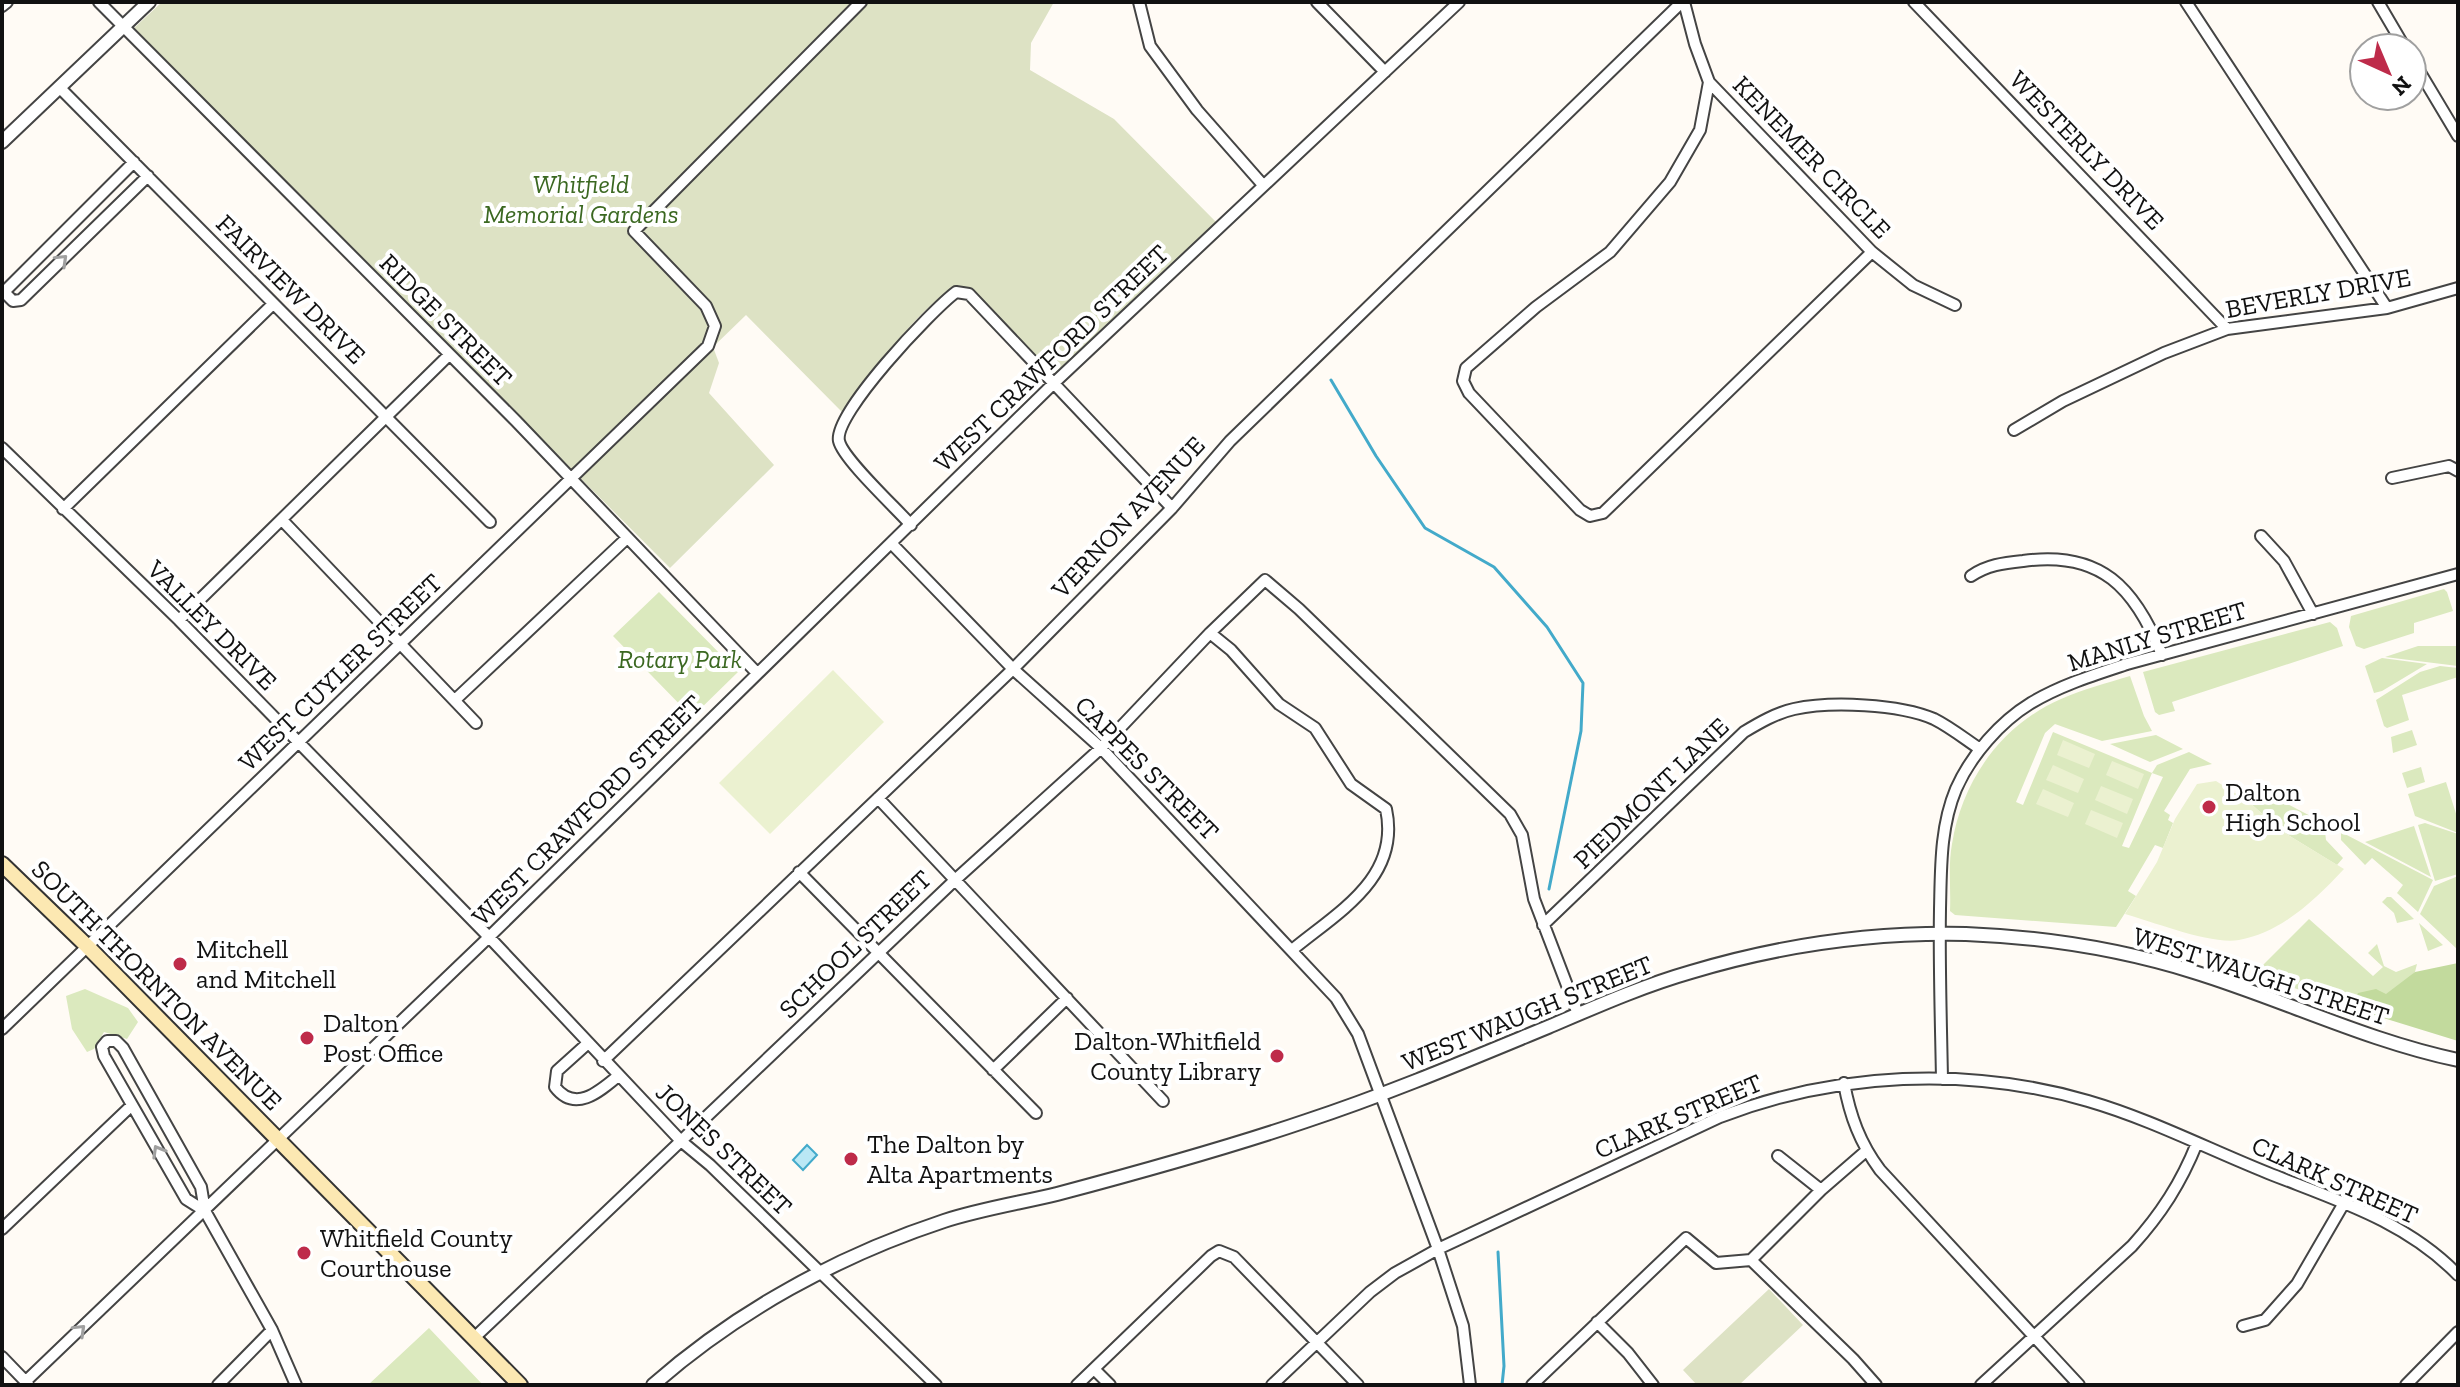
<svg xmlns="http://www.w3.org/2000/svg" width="2460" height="1387" viewBox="0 0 2460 1387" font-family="'Zilla Slab',serif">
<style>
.green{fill:#dbe9be;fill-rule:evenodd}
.forest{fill:#c2da9d}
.cemetery{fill:#dde2c4}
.pitch{fill:#ebf1d0}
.water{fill:#bae8f5;stroke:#43aaca;stroke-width:2}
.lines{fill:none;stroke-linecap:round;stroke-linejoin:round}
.stream{stroke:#43aaca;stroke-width:3}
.minor-casing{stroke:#444;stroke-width:14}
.tertiary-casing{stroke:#444;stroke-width:16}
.secondary-casing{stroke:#333;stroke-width:18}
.minor{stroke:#fff;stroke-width:10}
.tertiary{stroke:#fff;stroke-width:12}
.secondary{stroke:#fce8b2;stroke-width:14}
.oneway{stroke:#a0a0a0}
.poi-dot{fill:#be2b4a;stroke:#fff;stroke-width:3}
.labels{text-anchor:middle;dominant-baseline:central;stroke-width:8;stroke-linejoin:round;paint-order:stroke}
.street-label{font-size:26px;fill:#111;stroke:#fff}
.park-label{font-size:26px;font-style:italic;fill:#3b6821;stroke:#fff}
.poi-label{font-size:26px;fill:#111;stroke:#fff;text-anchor:start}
</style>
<rect width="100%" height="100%" fill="#fffbf5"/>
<path class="green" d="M2444,589l3,3 6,19 -39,12v10l-50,16 -8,-3 -7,-19 2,-11z
M659,592l79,80 -46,45 -79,-81z
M2330,622l7,6 6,18 -171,56 3,9 -16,4 -4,-3 -12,-40z
M2418,646h40v20l-73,-9z
M2382,658l45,6 -45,27 -8,2 -9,-27z
M2440,666l18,2v9l-56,18 7,25 -22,8 -3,-2 -8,-26 44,-28z
M2130,676l14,40 8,15 -50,10 -47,-17 -10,9 -29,69 7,3 30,-73 99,41 5,-8 32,-13 23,12 -22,5 -26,42 6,4 -2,5 5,3 -10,25 -8,-3 -27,46 8,5 -20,31 -161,-12 -5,-4c1,-22 -2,-46 2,-67 10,-63 49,-119 109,-145 22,-10 46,-16 69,-23zM2152,773l11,4 -34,71 -7,-2z
M2412,730l5,15 -24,8 -2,-16z
M2156,735l27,14 -33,13 -40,-18z
M2421,767l4,15 -18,6 -5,-15z
M2446,782l12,38v13l-43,-17 -7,-22z
M2257,788l67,35 2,17 17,18 -6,7 -57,-35 -31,-28z
M2425,823l33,11v40l-23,7 -17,-56z
M2414,826l17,51 -66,-35z
M2341,832l92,48 -15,32 -21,-19 6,-8 -31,-27 -7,7 -24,-25z
M2458,876v74l-38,-36 14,-28z
M2387,897h4l23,22 -17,4 -3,-10 -12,-11z
M2309,919l64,57 10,-9 -15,-14 9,-9 7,22 12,6 21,-8 -2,8 -28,29 -42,3 -92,-29z
M2419,923l24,22 -15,6z
M85,989l43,19 10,14 -11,17 -23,-7 -10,17 -7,3 -15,-23 -6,-33z
M429,1328l54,57h-115z"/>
<path class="forest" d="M2458,963v78l-107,-33 7,-15 18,-4 10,5 29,-22z"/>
<path class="cemetery" d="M162,2h892l-23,41 -1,27 84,49 102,103 -161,155 -77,-81 -19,-10c-40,18 -88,90 -117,126l-96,-97 -33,32 6,16 -10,30 65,72 -104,103 -537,-539z
M1769,1289l34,36 -64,60h-42l-14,-15z"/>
<path class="pitch" d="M833,670l51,52 -114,112 -51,-51z
M2063,740l32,14 -6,14 -32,-13z
M2112,761l32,13 -6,15 -32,-14z
M2053,765l31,14 -6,14 -32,-13z
M2216,781l33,21 31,28 64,39c-28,30 -63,64 -105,71 -28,5 -85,-18 -114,-26l32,-52 18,-43 22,-35z
M2101,786l32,13 -6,15 -32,-14z
M2043,789l31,14 -6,14 -32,-13z
M2091,810l32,13 -6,15 -32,-14z"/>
<path class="water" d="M807,1145l10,10 -14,15 -10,-10z"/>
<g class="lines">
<path class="stream" d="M1331,380l45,76 49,72 69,39 53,60 36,56 -2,48 -32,158
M1498,1252l6,114 -2,19"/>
<defs>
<path id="minor" d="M99,2l417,419 241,252
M1139,2l11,44 47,64 66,75
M1317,2l68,70
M1684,2l11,42 14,38 163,170 41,33 42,20
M1914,2l313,327
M2186,2l201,306
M2378,2l27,46
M2,6l5,-4
M2412,59l46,77
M1709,82l-9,48 -30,52 -60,70 -74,55 -70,61 -3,13 6,12 111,117 10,6 13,-3 269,-261
M59,87l431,435
M2,290l11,11 8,-1 127,-124
M4,292l130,-130
M2014,430l49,-29 101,-48 63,-24 160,-21 71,-20
M2,448l177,172 310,317 192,204 29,24 226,220
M2392,478l57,-12 9,5
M63,509l210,-205
M283,521l193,202
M911,525c-15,-17 -68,-66 -72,-84 -6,-27 93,-131 117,-149l13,2 203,214
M2261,536l23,25 29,53
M892,544l121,125 88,79 235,250 22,36 80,215 25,77 7,59
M1971,576c16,-11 32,-13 52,-15 78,-11 112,27 139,94
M179,620l270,-265
M1210,633l21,17 48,54 36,24 36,56 35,25c15,69 -48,103 -94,141
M456,699l171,-161
M878,798l285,303
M799,872l237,241
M1543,925l201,-193c15,-9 32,-19 50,-23 37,-8 105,-5 140,10 16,8 31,20 46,30
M2,1029l706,-683 7,-20 -9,-20 -72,-75 227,-229
M587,1044l-30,27 -2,16c20,26 44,5 63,-11
M603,1061l410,-392 159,-161 58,-67 452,-439
M993,1070l74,-72
M1942,1079c-1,-57 -3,-114 -2,-170 1,-40 0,-82 16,-120 15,-34 44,-67 75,-86 30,-18 63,-28 96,-39l331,-90
M1844,1083c6,33 16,60 36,87l199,215
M1778,1156l43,34
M205,1211l-19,-12 -82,-143 -2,-9 5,-6h9l7,7 78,139 4,24 67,119 24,55
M2,1229l129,-123
M1751,1260l70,-70 45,-39
M1597,1322l31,31 25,32
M2243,1326l22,-6 32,-36 47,-81
M474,1338l481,-458 146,-132 109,-115 55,-53 34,29 211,205 12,21 12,64 44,115
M2,1357l26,27
M1094,1369l16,16
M26,1385v-4l463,-444 564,-553 406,-382
M218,1385l54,-55
M1077,1385l134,-129 8,-5 15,6 124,128
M1272,1385l98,-93 25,-19 43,-24 282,-132c117,-45 248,-51 368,-16 62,18 120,48 180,72 68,27 138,48 190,102
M1532,1385l154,-147 30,25 35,-3 102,99 23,26
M1981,1385l151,-139c29,-32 49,-63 65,-103
M2406,1385l52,-53"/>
<path id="tertiary" d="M2,142l147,-140
M653,1385c84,-74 185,-129 291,-164 37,-12 76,-18 113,-27 83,-22 167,-45 249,-73 82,-27 162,-61 242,-94 47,-20 94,-41 143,-55 90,-27 182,-40 275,-38 78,3 154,15 228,38 88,27 173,69 264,88"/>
<path id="secondary" d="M2,864l85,82 433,439"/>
</defs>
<use href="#minor" class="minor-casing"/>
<use href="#tertiary" class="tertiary-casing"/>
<use href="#secondary" class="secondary-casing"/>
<use href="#minor" class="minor"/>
<use href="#tertiary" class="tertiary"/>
<use href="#secondary" class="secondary"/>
</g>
<defs><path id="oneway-chevron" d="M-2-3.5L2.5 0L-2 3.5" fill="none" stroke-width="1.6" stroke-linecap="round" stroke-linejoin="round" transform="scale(2)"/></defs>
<g class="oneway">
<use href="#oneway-chevron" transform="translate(62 260) rotate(-44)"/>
<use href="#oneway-chevron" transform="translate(158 1151) rotate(-120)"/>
<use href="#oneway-chevron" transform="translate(80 1330) rotate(-44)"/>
</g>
<g class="poi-dot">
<circle cx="2209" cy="807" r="8"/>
<circle cx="180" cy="964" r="8"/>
<circle cx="307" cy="1038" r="8"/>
<circle cx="1277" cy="1056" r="8"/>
<circle cx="851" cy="1159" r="8"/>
<circle cx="304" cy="1253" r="8"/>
</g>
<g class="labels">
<g class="street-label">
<text transform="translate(2087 150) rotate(46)">WESTERLY DRIVE</text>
<text transform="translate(1812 157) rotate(46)">KENEMER CIRCLE</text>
<text transform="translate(291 289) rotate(45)">FAIRVIEW DRIVE</text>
<text transform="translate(2318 293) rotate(-10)">BEVERLY DRIVE</text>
<text transform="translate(446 320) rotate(45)">RIDGE STREET</text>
<text transform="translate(1051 358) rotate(-44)">WEST CRAWFORD STREET</text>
<text transform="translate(1128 517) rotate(-47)">VERNON AVENUE</text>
<text transform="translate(212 625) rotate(45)">VALLEY DRIVE</text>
<text transform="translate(2157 636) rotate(-17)">MANLY STREET</text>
<text transform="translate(340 672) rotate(-44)">WEST CUYLER STREET</text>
<text transform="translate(1147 768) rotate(45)">CAPPES STREET</text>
<text transform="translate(1651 793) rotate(-44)">PIEDMONT LANE</text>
<text transform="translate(587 810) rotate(-45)">WEST CRAWFORD STREET</text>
<text transform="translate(855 944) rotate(-44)">SCHOOL STREET</text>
<text transform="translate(2261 976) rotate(18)">WEST WAUGH STREET</text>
<text transform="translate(157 985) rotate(45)">SOUTH THORNTON AVENUE</text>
<text transform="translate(1527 1013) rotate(-22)">WEST WAUGH STREET</text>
<text transform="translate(1678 1116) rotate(-23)">CLARK STREET</text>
<text transform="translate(724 1149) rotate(44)">JONES STREET</text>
<text transform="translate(2335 1180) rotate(24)">CLARK STREET</text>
</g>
<g class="park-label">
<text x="581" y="184">Whitfield<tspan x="581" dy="30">Memorial Gardens</tspan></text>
<text x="680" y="659">Rotary Park</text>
</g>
<g class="poi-label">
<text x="2225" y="792">Dalton<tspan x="2225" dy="30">High School</tspan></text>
<text x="196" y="949">Mitchell<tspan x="196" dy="30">and Mitchell</tspan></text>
<text x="323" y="1023">Dalton<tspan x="323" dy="30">Post Office</tspan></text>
<text x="1261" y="1041" text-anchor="end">Dalton-Whitfield<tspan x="1261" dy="30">County Library</tspan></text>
<text x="867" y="1144">The Dalton by<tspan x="867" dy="30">Alta Apartments</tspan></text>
<text x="320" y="1238">Whitfield County<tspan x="320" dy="30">Courthouse</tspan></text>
</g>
</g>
<rect width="2460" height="1387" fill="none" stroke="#111111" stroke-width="8"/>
<g transform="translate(2388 72) rotate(136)"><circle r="38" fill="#ffffff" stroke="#a0a0a0" stroke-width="2"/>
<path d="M0-6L14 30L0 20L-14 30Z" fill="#be2b4a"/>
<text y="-12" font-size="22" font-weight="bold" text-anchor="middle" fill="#111111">N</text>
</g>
</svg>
